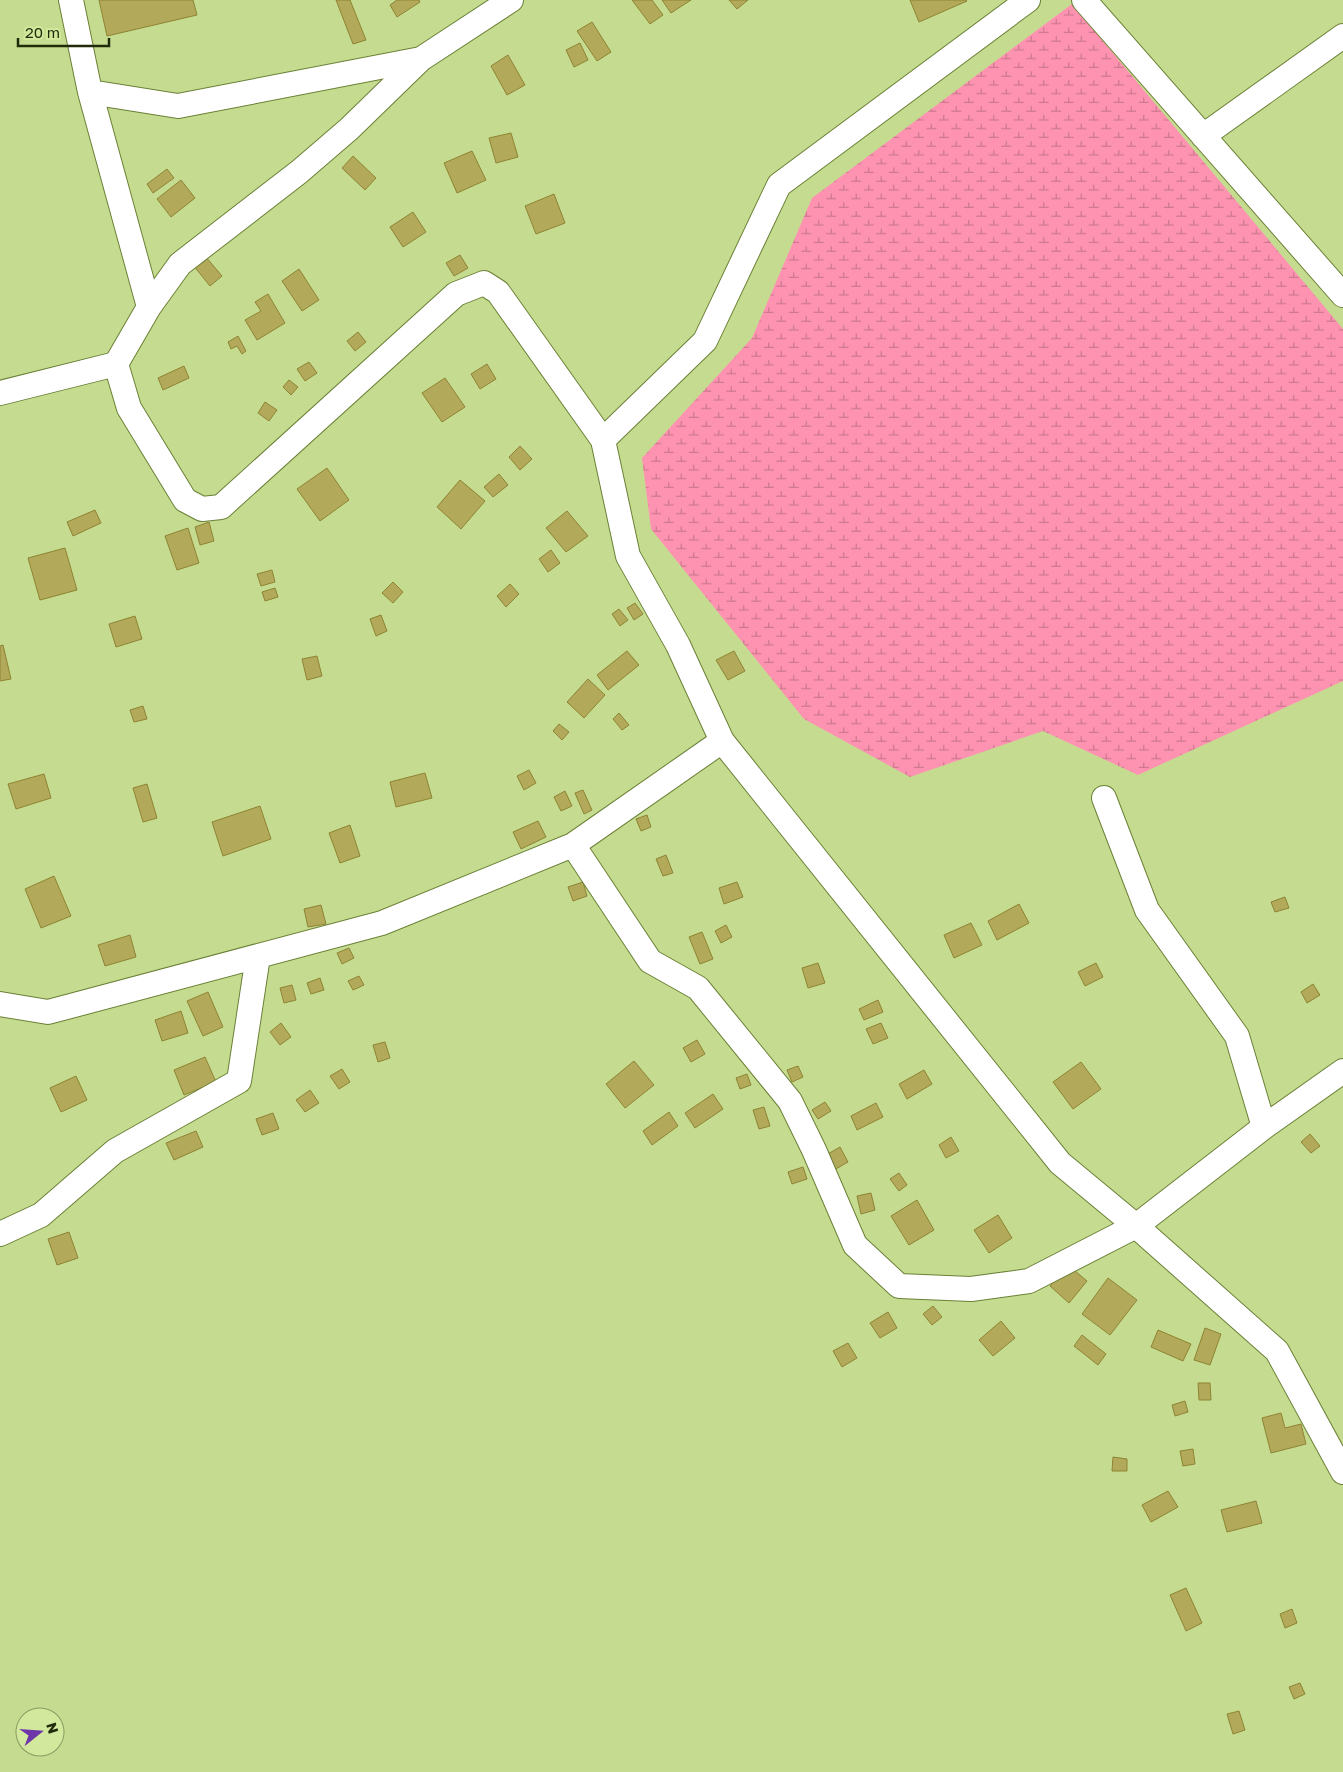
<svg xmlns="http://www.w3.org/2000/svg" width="1343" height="1772" viewBox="0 0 1343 1772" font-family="'Golos Text',sans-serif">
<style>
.wetland{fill:url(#wetland-marsh)}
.building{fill:#b3a95a;stroke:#8d8433}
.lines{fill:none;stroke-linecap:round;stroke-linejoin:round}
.minor-casing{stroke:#6b8036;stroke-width:26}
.minor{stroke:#fff;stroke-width:24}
</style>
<defs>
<pattern id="wetland-marsh" width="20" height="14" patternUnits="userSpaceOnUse" patternTransform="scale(1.25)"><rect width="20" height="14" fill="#fe93b1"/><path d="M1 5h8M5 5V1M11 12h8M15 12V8" fill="none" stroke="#cd788e"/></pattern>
</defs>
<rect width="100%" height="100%" fill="#c5dc90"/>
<path class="wetland" d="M1072,4l271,325v352l-205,94 -95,-44 -133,46 -106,-58 -153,-190 -9,-71 110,-120 60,-140z"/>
<path class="building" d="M99,0h94l4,15 -90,21z
M336,0h14l16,40 -13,4z
M397,0h22l1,2 -23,15 -7,-12z
M632,0h20l11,15 -13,9z
M662,0h29l-20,13z
M729,0h19l-11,9z
M910,0h56l1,1 -48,21z
M592,22l19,30 -14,9 -20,-30z
M580,43l8,17 -14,7 -8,-17z
M508,55l17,30 -18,10 -16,-29z
M511,133l7,24 -22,6 -7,-25z
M472,151l14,29 -29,13 -13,-30z
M353,156l23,22 -11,12 -23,-22z
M167,169l7,9 -21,15 -6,-9z
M181,180l14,18 -24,19 -14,-18z
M554,194l11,29 -29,11 -11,-28z
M413,212l13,20 -23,15 -13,-20z
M460,255l8,13 -14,8 -8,-13z
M205,256l17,20 -12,10 -17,-21z
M299,269l20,31 -17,11 -20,-30z
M268,294l17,29 -28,17 -12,-20 16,-9 -6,-9z
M358,332l8,10 -11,9 -8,-10z
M238,336l8,15 -4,3 -5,-8 -6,3 -3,-7z
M309,362l8,11 -12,8 -8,-12z
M487,364l9,15 -16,10 -9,-15z
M184,366l5,12 -26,12 -5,-12z
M445,378l20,29 -23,15 -20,-29z
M289,380l9,7 -7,8 -8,-8z
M265,402l12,8 -8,11 -11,-8z
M520,446l12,13 -12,11 -11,-13z
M327,468l22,32 -29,21 -23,-32z
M499,474l9,11 -15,12 -9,-10z
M460,480l25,21 -24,28 -24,-22z
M95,510l6,13 -28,13 -6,-14z
M567,511l21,25 -22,16 -20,-24z
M209,522l5,19 -14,4 -5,-18z
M188,528l11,35 -22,7 -12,-34z
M65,548l12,42 -37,10 -12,-42z
M551,550l9,13 -12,9 -9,-13z
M272,570l3,12 -14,4 -4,-12z
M393,582l10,10 -10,11 -11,-10z
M510,584l9,10 -13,13 -9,-11z
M275,588l3,9 -13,4 -3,-9z
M635,603l8,11 -9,6 -7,-12z
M619,609l9,11 -8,6 -8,-12z
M381,615l6,16 -11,5 -6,-17z
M135,616l7,23 -26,8 -7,-23z
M3,645l8,34 -11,2v-35z
M627,651l12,14 -31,25 -11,-15z
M734,651l11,20 -17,9 -12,-20z
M317,656l5,20 -15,4 -5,-21z
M588,679l17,16 -21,23 -17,-16z
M143,706l4,13 -13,3 -4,-12z
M619,713l10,12 -7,5 -9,-11z
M559,724l10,8 -7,8 -9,-9z
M529,770l7,13 -12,7 -7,-14z
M425,773l7,25 -36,9 -6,-25z
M44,774l7,24 -35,11 -8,-25z
M147,784l10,34 -14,4 -10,-34z
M583,790l9,20 -8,4 -9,-21z
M565,791l7,15 -11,5 -7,-14z
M260,806l11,33 -48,17 -11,-34z
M647,815l4,12 -10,4 -5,-12z
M538,821l8,16 -25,12 -8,-17z
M350,825l10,31 -20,7 -11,-30z
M666,855l7,18 -10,3 -7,-17z
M54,876l17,40 -30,12 -16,-39z
M583,882l4,14 -14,5 -5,-14z
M737,882l6,15 -19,7 -5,-16z
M1285,897l4,11 -14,4 -4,-10z
M1019,904l10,19 -32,17 -9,-19z
M321,905l5,19 -18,3 -4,-18z
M971,923l11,22 -28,13 -10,-23z
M726,925l6,12 -11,6 -6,-12z
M702,932l11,27 -13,5 -11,-27z
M130,935l6,22 -31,9 -7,-21z
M349,948l5,10 -12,6 -5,-11z
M818,963l7,20 -17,5 -6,-20z
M1096,963l7,14 -18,9 -7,-14z
M359,976l5,9 -11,5 -5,-9z
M320,978l4,12 -13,4 -4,-11z
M1313,984l7,11 -13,8 -6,-11z
M292,985l4,15 -12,3 -4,-15z
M208,992l15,35 -20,9 -16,-35z
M878,1000l5,12 -19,8 -5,-11z
M181,1011l7,22 -26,8 -7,-21z
M281,1023l10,14 -11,8 -10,-13z
M881,1023l7,15 -15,6 -7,-15z
M697,1040l8,14 -14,8 -8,-14z
M385,1042l5,16 -12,4 -5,-17z
M205,1057l11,25 -32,13 -10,-25z
M634,1061l20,24 -29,23 -19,-24z
M1081,1062l20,27 -28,20 -20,-27z
M798,1066l5,11 -11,5 -5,-12z
M342,1069l8,13 -11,7 -9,-13z
M924,1070l8,14 -25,15 -8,-15z
M747,1074l4,11 -11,4 -4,-11z
M76,1076l11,24 -26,12 -11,-24z
M310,1090l9,13 -14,9 -9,-12z
M713,1094l10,15 -28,19 -10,-15z
M825,1102l6,9 -13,8 -6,-9z
M876,1103l7,14 -26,13 -6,-14z
M764,1107l6,19 -11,3 -6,-19z
M669,1112l9,14 -26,19 -9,-14z
M273,1113l6,16 -17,6 -6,-16z
M196,1131l7,16 -29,13 -8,-17z
M1310,1134l10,12 -9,7 -10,-11z
M951,1137l8,14 -13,7 -7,-13z
M840,1147l8,15 -14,8 -8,-15z
M803,1167l4,12 -15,5 -4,-12z
M899,1173l8,12 -8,6 -9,-12z
M871,1193l4,17 -14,4 -4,-18z
M917,1200l17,30 -25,15 -18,-29z
M998,1215l14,23 -23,15 -15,-23z
M69,1232l9,26 -21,7 -9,-26z
M1068,1265l19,16 -18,22 -19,-17z
M1108,1278l29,22 -27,35 -28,-21z
M933,1306l9,11 -10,8 -9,-11z
M888,1312l9,16 -17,10 -10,-15z
M1001,1321l14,17 -22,18 -14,-16z
M1205,1328l16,6 -11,31 -16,-5z
M1158,1330l33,14 -8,17 -32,-14z
M1082,1335l24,19 -8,11 -24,-19z
M848,1343l9,15 -15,9 -9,-16z
M1198,1383h12l1,17h-12z
M1185,1401l3,11 -13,4 -3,-11z
M1281,1413l4,15 16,-4 5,20 -35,9 -9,-35z
M1193,1449l2,15 -12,2 -3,-15z
M1113,1457l14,2v12h-15z
M1168,1491l10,16 -27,15 -9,-17z
M1256,1501l6,22 -35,9 -6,-22z
M1186,1588l16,35 -16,8 -16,-36z
M1292,1609l5,14 -12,5 -5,-14z
M1300,1683l5,11 -11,5 -5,-12z
M1239,1711l6,19 -12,4 -6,-20z"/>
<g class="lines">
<defs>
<path id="minor" d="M71,0l19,92 59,215
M1028,0l-249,185 -74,156 -102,99 25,116 50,89 44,96 338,422 76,63 141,125 66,121
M1084,0l259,295
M90,92l88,14 243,-47
M1203,136l140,-100
M116,364l13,44 56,92 17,9 19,-2 235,-213 28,-11 14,9 105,148
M0,393l116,-29 33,-57 31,-43 119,-92 50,-43 72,-70 90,-59
M1104,798l43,112 90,126 27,91
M573,845l77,116 48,27 92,113 24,49 41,95 44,41 72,3 58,-8 107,-55 128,-99 79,-56
M0,1004l48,8 334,-89 191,-78 149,-104
M0,1234l41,-19 74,-64 124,-70 19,-125"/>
</defs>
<use href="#minor" class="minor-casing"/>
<use href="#minor" class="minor"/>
</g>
<g transform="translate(40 1732) rotate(73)"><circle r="24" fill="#d2e99d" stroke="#8b9d63"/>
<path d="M0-4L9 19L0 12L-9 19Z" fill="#6e34aa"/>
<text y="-8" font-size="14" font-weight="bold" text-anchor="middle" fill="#212a0b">N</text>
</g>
<path d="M18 38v8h91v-8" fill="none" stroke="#212a0b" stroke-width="2.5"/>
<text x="25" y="38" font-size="15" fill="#212a0b" stroke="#d2e99d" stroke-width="4" paint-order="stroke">20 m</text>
</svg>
